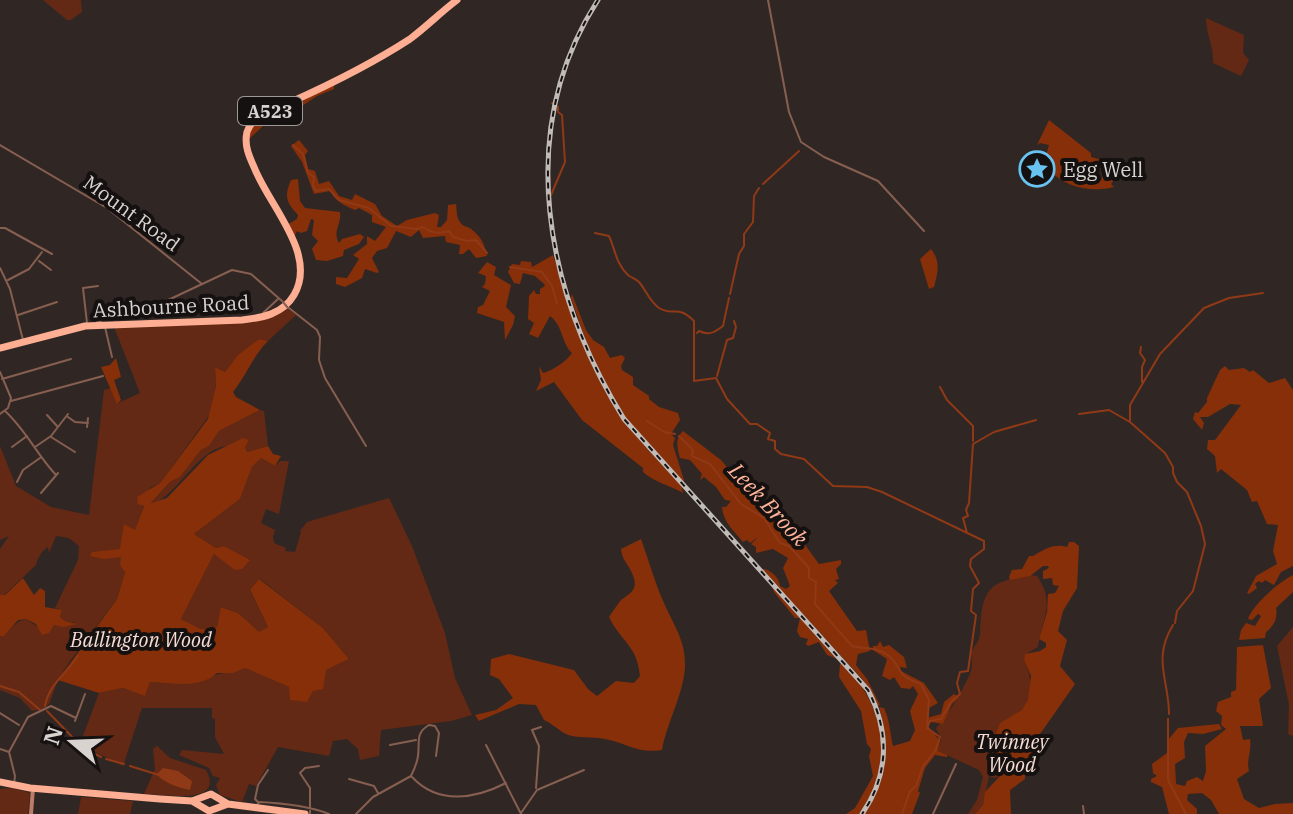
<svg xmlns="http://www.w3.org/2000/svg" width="1293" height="814" viewBox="0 0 1293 814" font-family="'IBM Plex Serif',serif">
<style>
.green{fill:#632914}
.forest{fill:#862f09}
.water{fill:#903916}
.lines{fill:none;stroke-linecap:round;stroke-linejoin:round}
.stream{stroke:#903916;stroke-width:2}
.street{stroke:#875f51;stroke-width:2}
.secondary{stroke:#bc7c66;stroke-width:4}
.highway{stroke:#feae92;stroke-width:7}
.rail-casing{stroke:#c1bbb8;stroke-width:5}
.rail{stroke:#151110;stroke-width:2;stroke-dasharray:6;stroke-linecap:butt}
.street-bridge{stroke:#875f51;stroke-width:2}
.labels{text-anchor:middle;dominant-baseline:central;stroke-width:8;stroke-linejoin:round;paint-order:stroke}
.shield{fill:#151110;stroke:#9e9996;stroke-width:2}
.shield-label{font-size:18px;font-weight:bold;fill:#d9d3d0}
.poi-label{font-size:20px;fill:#d9d3d0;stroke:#151110;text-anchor:start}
.street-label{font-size:20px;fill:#d9d3d0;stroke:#151110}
.park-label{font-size:20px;font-style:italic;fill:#f7ddd4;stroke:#151110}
.water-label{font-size:22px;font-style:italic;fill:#feb39a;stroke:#151110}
</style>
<rect width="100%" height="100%" fill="#302724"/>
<path class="green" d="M43,0h38l1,12 -11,8h-4z
M1206,18l38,17 -1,18 6,7 -8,16 -28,-13c1,-17 -7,-28 -7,-45z
M287,308l9,7 -28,26 -9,-2 -20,16 -14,17 -10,-5 1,18 -5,28 -51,70 -10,5 -15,43 -18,25 4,1 4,15 -8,27 -47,62 -12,19 -9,24 -6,5 -11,2 -12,-13 -20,-8v-54c10,-3 14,-15 26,-17l12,8 38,-4 -11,-2 -5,-4 2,-7 -7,-2 23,-48 1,-14 -10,-8 -13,-2 -7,17 -1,-6c-6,3 -11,12 -12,18l-32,30h-4v-46l9,-13 -9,4v-94l16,40 35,21 38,8 15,-125 7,-2 7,15 22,-10 -26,-66 131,-5z
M260,410l4,1 4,35 -21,6 -2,-5c-5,0 -13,-2 -19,-1 -31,5 -46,48 -76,59l20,-23 10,-5 21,-27 8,-4 10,-15z
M261,458l14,8 5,-5h9l-10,53 -13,-5 -5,14 14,7 -2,7 1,6 12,5 -1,3 10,1 6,-20 -1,-1 7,-9 82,-24 23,48 33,87 10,45 17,37 -21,6 -70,9 -2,26 -19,4 -2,-11 -11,-10 -14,2 -4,15 -51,-9 -22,39 -7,-2 -7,18 -22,-7 -4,-10 4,-7 -7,-2 -4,-8 -30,-13 3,-5 42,4 -9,-17v-18l-3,-1v-10h-70l-19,58 -43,-22 19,-51 24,-5 22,7 5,-13 27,2 68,-16 44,19 60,-28 -26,-31 -63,-49 -10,12 18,36 -10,6 -20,-20 -16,-6 -5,20 -16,2 -20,-10 33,-65 35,7 -25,-15 -8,2 -22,-14 46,-35 12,-32z
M1029,575l8,1c19,27 5,42 1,71l-12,7 -2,6c7,14 11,37 -1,50 -6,5 -16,9 -23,13v53l-6,2 -5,-2 -6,29 -8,9h-7l9,-14 6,-23 -4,-7 -41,-19 3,-13 -5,-10c11,-10 29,-42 35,-57 2,-6 0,-13 1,-19 2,-6 7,-10 8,-17 1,-15 0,-37 13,-48 8,-7 25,-9 36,-12z
M1293,627v109l-5,-2 1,-29 -12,-59z
M157,746l13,12 36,12c20,36 -44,24 -62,24l11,-25 -2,-20z
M12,788l18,5 -2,21h-28v-25z
M81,797l52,4 -3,13h-52z"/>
<path class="forest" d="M334,82v7l-17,7 -30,20 -23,9 -16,15 1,-7 9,-13z
M1049,120l42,33v4l8,2 4,7 -7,9 5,6 1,-4 5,-2 6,6 -2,3 3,3c-23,6 -50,0 -66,-18l5,-11 -7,-3 3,-10 -9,-2 -3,2z
M299,140l9,11 -3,4 3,14 7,2 4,13 10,-3 10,15 13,4 3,-6 20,10 7,12 15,10 10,-6 28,-7 4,2 -2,12h4l6,-7 1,-15 8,-1c1,5 0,13 4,18 4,6 5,3 11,7 10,7 14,16 16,27l-11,2 -7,-9 -6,5h-4l1,-9 -14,-3 -1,-6 -22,2 -4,-8 -8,7 -15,-6 -9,17 -10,3 -5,7 7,14 -2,1 -12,-4 -3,9 -17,9 -9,-3v-7l11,1 12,-19 -6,-4 14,-11v-8l8,5 11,-14 -14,-5v-7l-13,-7 -4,2c-11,-5 -19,-8 -25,-19l-16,3 -12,-32 -11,-16z
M298,179l2,22 5,7 35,4c2,12 -8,19 -1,31l3,-4 18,-5 4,3 -5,7 -15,6 -1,6 -16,5 -11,-1 -4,-11 6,-8 -6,-6 2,-15 -3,-1 -4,12 -6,2 -4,-2 -3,6 -7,-12 10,-6 1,-4c-12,-13 -14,-18 -7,-35z
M931,249c10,13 7,23 3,38l-5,2 -9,-30z
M553,255c19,55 35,116 70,164 17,23 39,44 58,65l2,9c-13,-8 -28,-10 -40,-21v-4l-61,-48 -28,-38 -18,9 5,-11 -2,-14 4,7c10,-3 23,-11 29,-20 -11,-10 -8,-26 -22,-37l-12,22 -9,-4 5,-11 -6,-4 1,-23 5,-6 2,4h4v-5l5,-3 -1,-2 -9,-8 -12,-3 -3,11 -6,-1 -6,-11 4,-8 8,1 1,-4 10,1 1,5z
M487,262l9,5 -2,8 17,10 -5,22 9,9 -2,9 -8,15 -1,-18 -27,-9 1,-6 5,-2 7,-14 -8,-4 3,-3 1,-8 -8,-3z
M572,294l14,36 7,10 11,7 6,11 12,-3 3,3 -4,8 1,4 11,7v8l16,11v3l10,8 19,6 2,7 -9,14 4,4 -2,7 11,35 -1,2c-23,-24 -48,-48 -66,-75 -21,-34 -33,-71 -46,-109z
M259,339l9,2c-15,15 -21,33 -35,51l3,5 24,13 -41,21 -10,15 -8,4 -21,27 -10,5 -19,21 16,-5 41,-43 35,-17 6,2 -4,7 2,5 21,-6 5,8 8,2 -6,10 -14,-8 -9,9 -12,32 -46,35 22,14 8,-2 26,14 -8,9 -7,1 -21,-16 -33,65 20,10 16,-2 4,-20 17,6 21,19 9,-5 -18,-37 9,-11 64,49 26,31 -23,11 -3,19 -10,2 -6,11 -17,-2 -1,-13 -44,-19 -12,5h-16c-17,16 -45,10 -67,9l-5,14 -22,-8 -24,5 -41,-13 59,-81 8,-27 -5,-7 1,-8 -17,2 -14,-3 2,-4 28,-3 4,-25 11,6 9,-24 -6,-2 -1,-7 23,-14 48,-64 8,-33 -1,-19 10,5 13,-17z
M116,358l5,19 -7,3 7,20 -4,4 -16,-37 9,-2z
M1225,366l4,4 15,-2 6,4 3,-2 16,13 16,-5 8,12v176l-12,6 -7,13 -9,-5 -3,3 -3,-2 -4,3 2,4 -8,6 -2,-1 9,-17 21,-12 -4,-13 5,-26 -11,-1 -10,-23 -5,1 -5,-12 -26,-21 -4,4 -2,-17 -8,-7 1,-9h7l26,-35 -11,-1 -22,13h-8l4,6 -2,7 -9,-11 2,-7 3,1 9,-11v-4l13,-28z
M683,431l38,29 27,32 36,24 35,48 22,-4v4l-5,5 3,10 -4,1 3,3 -9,8 28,40 9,-1 4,21 -12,3 -2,11 11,14 13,26 -3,1 -14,-26 -101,-111c7,-1 18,9 18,17l6,3 4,-3 -7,-18 5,-10 -15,-9 -17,4v-6l-5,-3 7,-7 -8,6 -3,-3 -4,2c-11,-13 -20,-21 -21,-35h4l5,-6 -6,-1 -9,-13 -12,-10 -4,3 2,-6 -12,-14 -10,-2c-3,-10 -5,-20 3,-27z
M641,539c8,22 14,44 23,64 10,23 22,38 21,64 -2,29 -18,55 -23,83 -25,4 -35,-7 -57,-11 -12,-3 -29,0 -39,-5 -8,-4 -13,-10 -22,-14l-8,-15 -17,-1 -40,17 -4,-6 21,-5 17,-12 -14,-19 -9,-4 1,-16 18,-5 65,16 14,19 9,7 19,-15 18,2 6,-7c-3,-31 -19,-34 -31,-59 4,-6 8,-12 12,-17 11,-8 18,-11 11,-27 -4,-9 -10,-13 -11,-24z
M1069,542h5l5,4 -2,42 -14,23 -5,20 9,9 -7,26 15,18 -37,53 -4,24 -9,12v6l-15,11 1,24h-36l8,-9 2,-13 15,-16 -12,-22 12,-31 22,-13 6,-10 3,-24 -7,-16 1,-6 15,-3 6,-4v-4l-7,-4 8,-27 1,-18 7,-1 4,-7 -6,-1 -1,-7 -9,1v-8l6,-3 -1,-2h-5l-13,10 -20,4 -1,-3 3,-7 10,-1 7,-13h4c11,-7 22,-13 34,-9z
M1293,575v17l-17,16c2,10 -2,18 -10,24l-1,6 -26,2 2,-10 5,-7 9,3 6,-10 -3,-2 -6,6 -4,-1c4,-14 32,-38 45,-44z
M23,578l11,17 6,-7 5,3v16l17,3 -2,7 5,4 12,3 -13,3 -10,-2 -5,8 -7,2 -6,-11 -10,-5 -8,1 -14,16h-4v-41h5z
M771,584l68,72 -1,3 -11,-4 -8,-13 -11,4 -2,-2 2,-5 -8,-2 -3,-6 3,-13h-5l-21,-26z
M880,641l3,6 6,-2 15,12 3,11 -7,-1 1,4 23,12 14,20 -9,5 -2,10 14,-4 3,-12 10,-8 5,3 -7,7 -9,20 -12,-2 -3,4 12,15 -2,10 9,4v2l-12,-2 -10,13 -7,23 2,2 -8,21h-48c20,-35 27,-67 15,-107l5,1c6,13 6,25 9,38l17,-5 5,-11 -5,-19 8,-17 -5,-8 -3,3 -9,-1 -7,-11 -4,3 -8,-4 5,-17 -14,-9v-4h4z
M1263,645l8,43 -12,11 4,27h-23l3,14 7,-1c2,12 -4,21 -1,32l-12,8 7,20 15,9 16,-4 18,-1v11h-74l-8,-14 -9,-7 -14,1 -1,6 10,9v5h-28l-7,-27 -11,-5v-3l6,-3 -4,-3 -1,-9 15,-11 1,-13 10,-12 41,-4 3,5 -19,5 -15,-1 -4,9 1,16 -10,6 1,20 9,2 2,-5 10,-4 6,4 3,-10 -1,-25 21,-17 -5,-4 1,-9 -6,-5 2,-9 13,-5v-5l5,-2 1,-43z
M843,662c40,43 55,103 17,152h-14l9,-6 18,-32 -4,-20 2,-7 -4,-5 -6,-33 -22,-34 1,-13z"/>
<path class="water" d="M163,768l15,3 14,10 -2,9c-10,-2 -27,-7 -33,-16z"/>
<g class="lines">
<path class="stream" d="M293,145l10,9 5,19 6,4 -1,8 3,6 13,-2 10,11 30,8 22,18 26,3 6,-2c8,6 17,7 26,4l4,6 14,4 9,-1 11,13
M763,184l36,-33
M551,195l14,-33 -3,-47 -4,-3v-5l-6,-4
M595,233l14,3c6,13 7,28 19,39 4,3 8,4 11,7 7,8 10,19 20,26 15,9 18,-4 35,13v60l22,-3 11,21 23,25h7l13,9 -2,6 7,2v8l6,5 23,5 29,27 34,1 15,5 102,49v8l-13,10 -1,7 9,17 -6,6 -2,22 5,4 -8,56 -8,1 -3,11 3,11 -9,8 -10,17 -11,2 -3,7
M510,267l32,5 10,14 5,17
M730,294l9,-40 5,-8v-12l9,-12 1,-26 5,-8
M697,333l2,-2c10,5 16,1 24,-5l6,-28
M1141,347l-1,6 5,7 -3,7v15
M717,376l10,-36 6,-2 3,-11 -2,-6
M940,387l7,13 26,26v15
M1079,414l30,-4 21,12 35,31 8,14v6l4,9 10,10 14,34 4,18 -12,47 -16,20 -2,12
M647,421l17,11 11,2
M1130,422v-17l30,-51 44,-46 25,-10 34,-5
M679,436l14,14 -1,6 18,8 31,40 23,14 16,25 9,3 20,22v10l7,4 -1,22 37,42c12,3 26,1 37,10 15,13 5,19 32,28l8,16 -2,28 13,9 -5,14 -12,15 -7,20 -6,5 -8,23
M967,533l-4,-15 5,-2 -2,-6 3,-7 4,-59 21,-12 42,-12
M0,686l19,6 21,18
M45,706c4,-22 21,-32 33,-50
M47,711l34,35 20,11
M1169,714c0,-34 -17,-55 4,-89
M1168,719v61l18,34
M106,759l18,5
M130,766l29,9"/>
<path class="street" d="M768,0l21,112 12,30 23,15 54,24 46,50
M0,145l107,63 95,76
M0,228h5l47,26
M39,261l12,9
M0,268l10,21 13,51
M8,280l21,-11 13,-17
M289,308l28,22 3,7 -1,23 6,18 41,68
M263,313l15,-14
M18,315l39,-13
M97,322l69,-21 66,-31 19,4 31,27
M87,323l-4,-35 15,-2
M105,327l7,30
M0,372l11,26 -3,10 -8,6
M2,379l69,-20
M11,401l92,-25
M5,411c21,19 32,44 51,64
M47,415l10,11
M68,417l7,5 13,1
M87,427l1,-9
M51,437l24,15
M12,447l15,-11
M35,447l16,-11 17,-22
M17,482l6,-12 17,-12
M41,493l17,-20
M0,713l19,12
M75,721l10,-27
M390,745l26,-5
M486,745l35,69
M0,749l9,3
M412,777c26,28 63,22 94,6
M349,779l25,7 4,7
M14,784l1,-8 -6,-24 19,-35 23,-11 25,12
M536,788l3,-42 -7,-16 9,-3
M258,802l-3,-3 3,-14 10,-15
M257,805l2,-3c22,1 50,4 70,12
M1083,806l1,8
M521,813l16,-23 47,-20
M310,814v-26l-10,-15 5,-5 14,-2
M356,814l17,-17 38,-21c3,-6 6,-13 7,-20 2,-14 -3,-23 11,-31l6,1 4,7 -3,23
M933,814l23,-50"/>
<path class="secondary" d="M31,814l2,-26"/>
<path class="highway" d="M0,348l85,-22 157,-6c20,-2 41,-6 52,-25 24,-41 -25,-89 -40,-128 -5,-11 -10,-22 -7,-35 6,-18 28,-23 44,-30 40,-18 82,-39 119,-63 16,-12 31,-27 47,-39
M0,782l30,6 130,11 32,2 19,-7 17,10 77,10
M192,801l17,10 19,-7"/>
<defs>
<path id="rail" d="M598,0c-85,132 -52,293 26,419l244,271c22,42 21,85 -6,124"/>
</defs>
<use href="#rail" class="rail-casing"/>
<use href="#rail" class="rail"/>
<path class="street-bridge" d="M283,302l5,6"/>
</g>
<defs>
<symbol id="sight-ring" viewBox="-11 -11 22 22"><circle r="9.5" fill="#151110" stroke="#69c3f1" stroke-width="1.5"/><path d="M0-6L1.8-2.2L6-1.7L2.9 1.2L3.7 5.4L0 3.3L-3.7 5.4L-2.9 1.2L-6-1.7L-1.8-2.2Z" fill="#69c3f1"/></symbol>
</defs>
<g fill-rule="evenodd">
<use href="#sight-ring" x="1017" y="149" width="40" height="40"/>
</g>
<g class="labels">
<rect class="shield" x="238" y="97" width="64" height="28" rx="6"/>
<g class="shield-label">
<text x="270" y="111">A523</text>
</g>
<g class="poi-label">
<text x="1063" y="169">Egg Well</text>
</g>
<g class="street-label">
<text transform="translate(132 213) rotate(36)">Mount Road</text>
<text transform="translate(171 306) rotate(-3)">Ashbourne Road</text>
</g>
<g class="park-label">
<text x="141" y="639">Ballington Wood</text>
<text x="1012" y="741">Twinney<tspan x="1012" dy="23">Wood</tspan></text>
</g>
<g class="water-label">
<text transform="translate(769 504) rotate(47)">Leek Brook</text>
</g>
</g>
<g transform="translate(72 742) rotate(289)" stroke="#151110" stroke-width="6" paint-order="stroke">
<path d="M0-6L14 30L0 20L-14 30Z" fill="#d9d3d0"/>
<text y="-12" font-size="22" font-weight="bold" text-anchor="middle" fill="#d9d3d0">N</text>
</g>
</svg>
